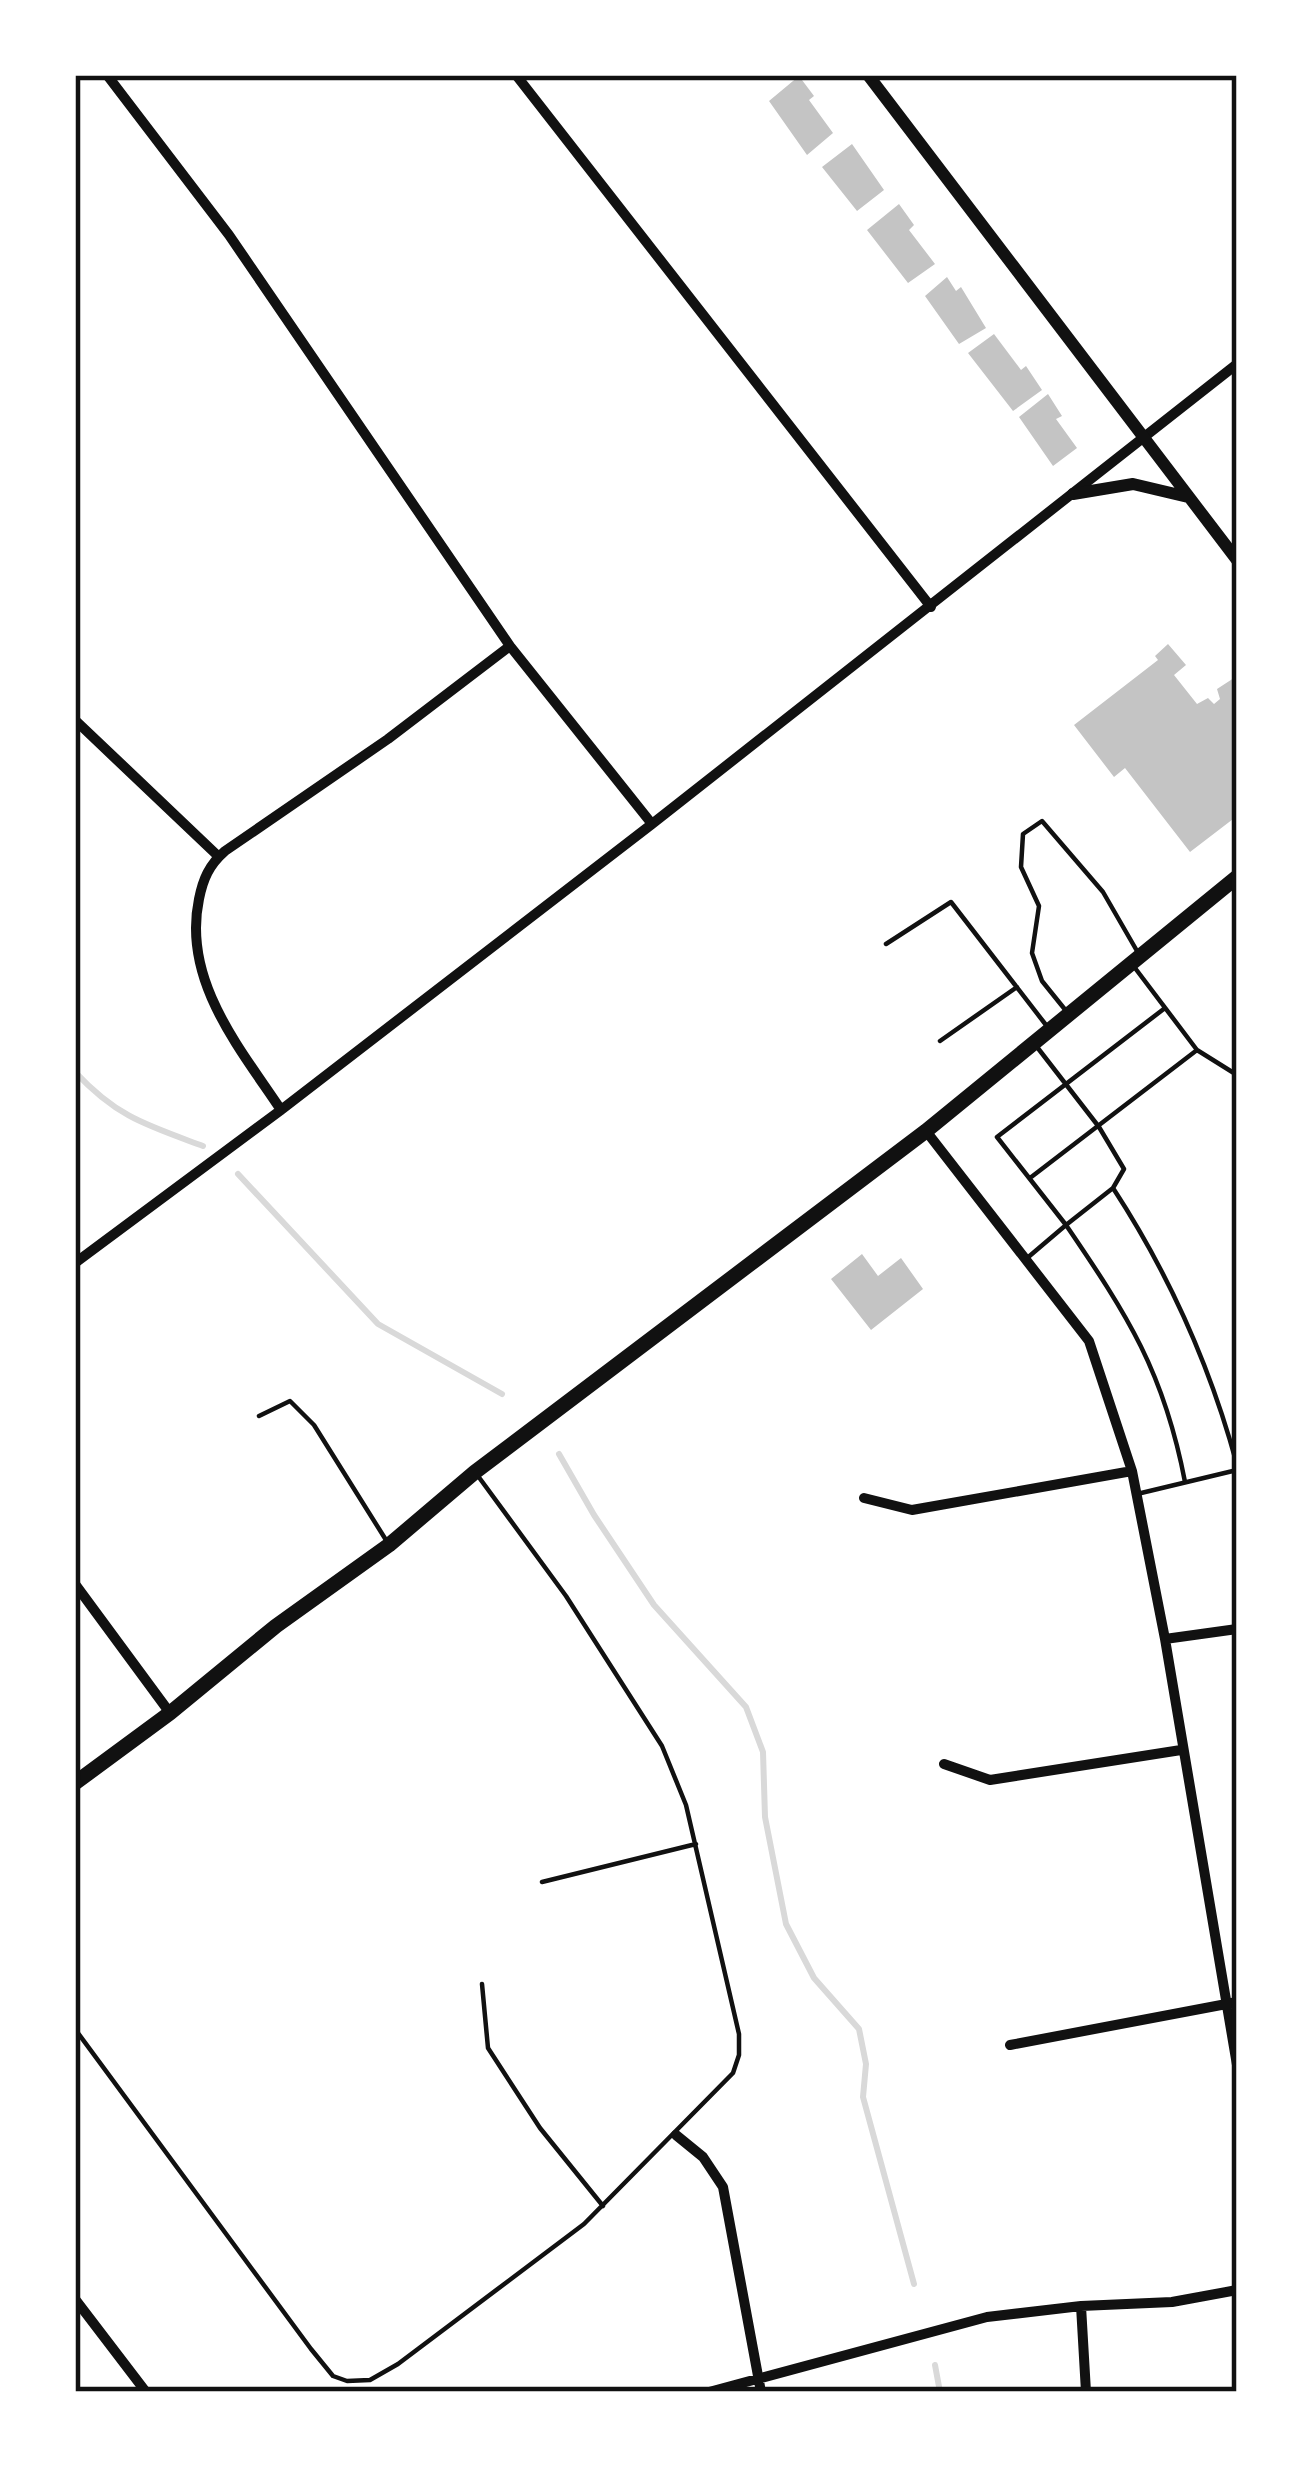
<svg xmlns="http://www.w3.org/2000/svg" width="1312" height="2467" viewBox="0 0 1312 2467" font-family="'Zilla Slab',serif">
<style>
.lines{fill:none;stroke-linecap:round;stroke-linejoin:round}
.stream{stroke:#d9d9d9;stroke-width:6}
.building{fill:#c4c4c4}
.service{stroke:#111;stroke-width:4.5}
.minor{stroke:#111;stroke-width:10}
.tertiary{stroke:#111;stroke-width:12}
.secondary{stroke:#111;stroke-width:15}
.neatline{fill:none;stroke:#111;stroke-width:4.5}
</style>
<rect width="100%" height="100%" fill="#fff"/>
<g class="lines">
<path class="stream" d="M75,1072c42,45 71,53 128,74
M238,1174l140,150 124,70
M559,1454l35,61 60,90 92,102 17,45 2,65 21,107 28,54 45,51 7,35 -3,33 51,187
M935,2365l5,27"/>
</g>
<path class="building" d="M799,76l15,20 -5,4 24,33 -26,22 -38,-54z
M852,144l32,46 -27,21 -35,-44z
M899,204l15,21 -5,5 26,34 -27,19 -41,-53z
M947,277l9,14 5,-4 25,41 -27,16 -34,-48z
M994,334l27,36 5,-4 16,24 -29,21 -45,-58z
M1048,394l14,22 -6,3 21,29 -24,18 -34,-49z
M1168,644l18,21 -12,10 23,29 11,-6 6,6 6,-5 -3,-10 20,-13v140l-47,36 -65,-84 -11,9 -40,-52 84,-65 -3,-4z
M862,1254l16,22 23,-18 22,31 -52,41 -40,-51z"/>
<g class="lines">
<path class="service" d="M886,944l65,-42 95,123
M1135,968l62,82 40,25
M1067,1012l-25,-31 -10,-28 7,-47 -18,-39 2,-33 19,-13 61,71 34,59
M940,1041l77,-54
M1037,1047l62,80 25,42 -11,19 -47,37c62,91 98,147 119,257
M1030,1178l167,-128
M1113,1188c56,86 97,177 124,277
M1026,1259l40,-34 -69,-88 168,-129
M259,1416l31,-15 24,24 72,115
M1137,1494l100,-24
M542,1882l154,-38
M482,1984l6,64 52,80 63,78
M75,2029l236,320 22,27 14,5 23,-1 28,-16 186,-140 149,-151 6,-18v-21l-53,-229 -24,-59 -96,-150 -88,-120"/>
<path class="minor" d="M107,75l122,160 281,411 142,178
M516,75l415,532
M75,720l143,136
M281,1110c-42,-63 -99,-130 -82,-211 4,-20 10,-34 26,-48l163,-112 122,-93
M926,1131l163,210 43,130 33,168 72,426
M75,1263l206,-153 371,-286 585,-460
M864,1498l48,12 220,-39
M75,1584l95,129
M1165,1639l72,-10
M944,1764l46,16 191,-30
M1010,2045l227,-43
M676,2135l27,22 20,30 38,205
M75,2299l71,93
M1081,2306l5,86
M709,2392l278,-75 94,-11 91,-4 65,-12"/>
<path class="tertiary" d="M868,75l369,485
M1073,494l60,-10 55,13"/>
<path class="secondary" d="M75,1783l95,-70 106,-87 113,-81 86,-73 451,-341 311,-254"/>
</g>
<rect width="1312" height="2467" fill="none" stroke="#ffffff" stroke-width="156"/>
<rect x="78" y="78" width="1156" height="2311" class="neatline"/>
</svg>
